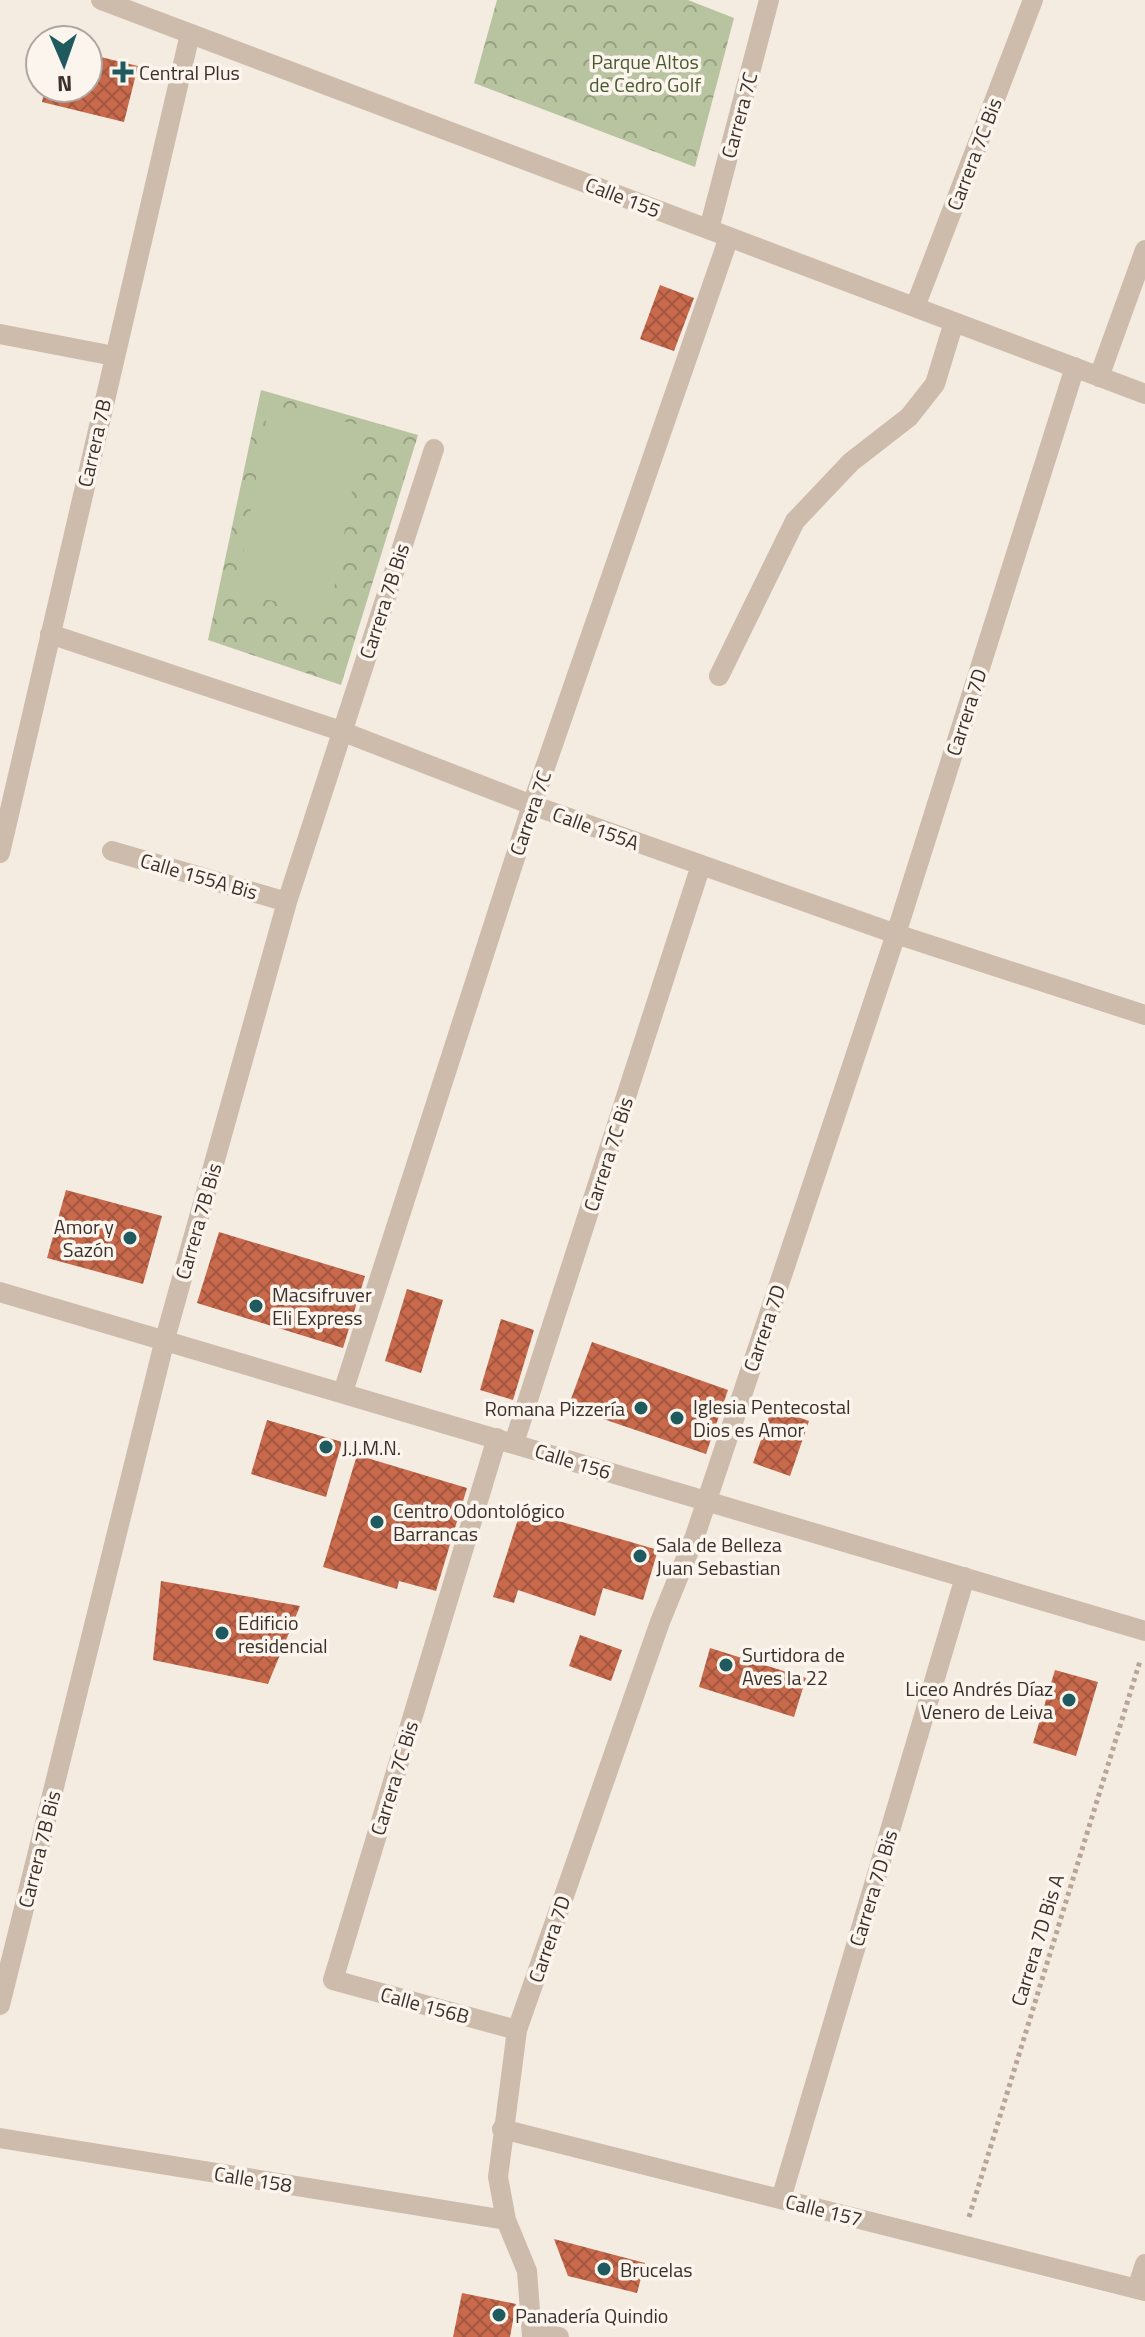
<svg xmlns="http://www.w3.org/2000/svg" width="1145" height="2337" viewBox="0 0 1145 2337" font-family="'Titillium Web',sans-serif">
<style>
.forest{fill:url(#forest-crowns)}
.pitch{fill:#b8c4a0}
.building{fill:url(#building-cross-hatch)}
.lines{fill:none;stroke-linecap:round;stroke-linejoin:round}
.path{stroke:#b9a596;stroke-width:5;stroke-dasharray:4 4;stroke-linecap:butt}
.minor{stroke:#cdbbac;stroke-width:20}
.poi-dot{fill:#1f5a5e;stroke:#fbf5ee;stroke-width:3}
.labels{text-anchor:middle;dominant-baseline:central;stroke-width:7;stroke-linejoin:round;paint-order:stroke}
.park-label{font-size:20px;fill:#4a5a2e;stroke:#fbf5ee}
.poi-label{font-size:20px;fill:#3b302b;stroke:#fbf5ee;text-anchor:start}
.street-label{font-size:20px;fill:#3b302b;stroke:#fbf5ee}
</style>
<defs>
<pattern id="forest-crowns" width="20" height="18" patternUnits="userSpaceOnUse" patternTransform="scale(2)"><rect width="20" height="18" fill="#b8c4a0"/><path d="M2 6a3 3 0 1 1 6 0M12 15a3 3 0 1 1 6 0" fill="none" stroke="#97a083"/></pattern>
<pattern id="building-cross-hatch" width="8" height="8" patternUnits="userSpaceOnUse" patternTransform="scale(2)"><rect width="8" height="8" fill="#c8694b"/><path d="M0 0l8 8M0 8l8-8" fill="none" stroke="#a4573f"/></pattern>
</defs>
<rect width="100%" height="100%" fill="#f4ebe1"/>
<path class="forest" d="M497,0h191l46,18 -39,149 -221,-84z
M261,390l157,45 -77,250 -133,-45z"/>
<path class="pitch" d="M269,404l95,22 -34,185 -94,-17z"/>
<path class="building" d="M88,54l50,12 -14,56 -82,-20 3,-14h43z
M660,285l34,13 -20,53 -34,-12z
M66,1190l96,26 -19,68 -96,-26z
M219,1232l146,44 -22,72 -146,-45z
M407,1289l36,11 -22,73 -36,-12z
M501,1319l33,11 -21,70 -33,-10z
M592,1342l136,48 -22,64 -138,-47z
M772,1408l37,13 -19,55 -37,-13z
M267,1420l75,22 -16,55 -75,-23z
M357,1455l110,33 -31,103 -37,-10 -2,8 -74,-22z
M521,1510l137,40 -15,50 -40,-12 -8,28 -77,-26 -4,13 -21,-6z
M161,1581l139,25 -32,78 -115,-24z
M580,1635l42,15 -11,31 -42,-15z
M710,1648l96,30 -12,39 -95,-30z
M1055,1670l43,12 -22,74 -43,-13z
M554,2239l91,24 -8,30 -69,-17z
M462,2293l54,11 -6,33h-57z"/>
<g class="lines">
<path class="path" d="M969,2217l171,-556"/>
<path class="minor" d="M101,0l1044,394
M709,229l60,-229
M915,307l118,-307
M0,334l114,22
M1099,377l46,-127
M50,634l291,97 191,74 364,129 249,81
M719,676l76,-155 56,-59 58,-45 26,-33 19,-62
M112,851l175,51
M0,853l190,-819
M0,1292l1145,339
M343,1392l189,-587 197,-568
M497,1438l-164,542 184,50
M514,1443l187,-578
M0,2005l165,-666 122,-437 147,-453
M502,2129l643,162
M0,2138l506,82
M781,2199l184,-622
M1137,2289l8,-25
M533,2331l26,6
M532,2337l-5,-66 -21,-51 -8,-43 19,-147 143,-408 35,-86 201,-602 179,-567"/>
</g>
<g class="poi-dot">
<path d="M119 60h8v8h8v8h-8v8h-8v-8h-8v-8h8z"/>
<circle cx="130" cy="1238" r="8"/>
<circle cx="256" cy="1306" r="8"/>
<circle cx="641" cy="1408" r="8"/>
<circle cx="677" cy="1418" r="8"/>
<circle cx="326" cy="1447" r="8"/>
<circle cx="377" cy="1522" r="8"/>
<circle cx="640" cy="1556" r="8"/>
<circle cx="222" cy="1633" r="8"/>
<circle cx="726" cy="1665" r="8"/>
<circle cx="1069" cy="1700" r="8"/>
<circle cx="604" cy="2269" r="8"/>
<circle cx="499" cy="2315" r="8"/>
</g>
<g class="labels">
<g class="park-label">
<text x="645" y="61">Parque Altos<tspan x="645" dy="23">de Cedro Golf</tspan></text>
</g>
<g class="poi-label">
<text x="139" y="72">Central Plus</text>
<text x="114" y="1226" text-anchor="end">Amor y<tspan x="114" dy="23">Sazón</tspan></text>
<text x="272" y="1294">Macsifruver<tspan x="272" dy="23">Eli Express</tspan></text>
<text x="693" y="1406">Iglesia Pentecostal<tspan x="693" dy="23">Dios es Amor</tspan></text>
<text x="625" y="1408" text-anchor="end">Romana Pizzería</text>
<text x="342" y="1447">J.J.M.N.</text>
<text x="393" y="1510">Centro Odontológico<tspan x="393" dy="23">Barrancas</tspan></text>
<text x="656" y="1544">Sala de Belleza<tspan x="656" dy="23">Juan Sebastian</tspan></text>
<text x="238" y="1622">Edificio<tspan x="238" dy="23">residencial</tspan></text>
<text x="742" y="1654">Surtidora de<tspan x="742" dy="23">Aves la 22</tspan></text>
<text x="1053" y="1688" text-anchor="end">Liceo Andrés Díaz<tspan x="1053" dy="23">Venero de Leiva</tspan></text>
<text x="620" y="2269">Brucelas</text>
<text x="515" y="2315">Panadería Quindio</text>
</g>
<g class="street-label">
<text transform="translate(739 115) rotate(-75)">Carrera 7C</text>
<text transform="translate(974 154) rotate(-69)">Carrera 7C Bis</text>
<text transform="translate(623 197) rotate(21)">Calle 155</text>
<text transform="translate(94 443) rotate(-77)">Carrera 7B</text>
<text transform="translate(384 601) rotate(-72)">Carrera 7B Bis</text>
<text transform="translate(966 712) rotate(-72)">Carrera 7D</text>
<text transform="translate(530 813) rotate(-71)">Carrera 7C</text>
<text transform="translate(596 828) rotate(20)">Calle 155A</text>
<text transform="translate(199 876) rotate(16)">Calle 155A Bis</text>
<text transform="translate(608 1154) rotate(-72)">Carrera 7C Bis</text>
<text transform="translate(198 1221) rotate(-74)">Carrera 7B Bis</text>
<text transform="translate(764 1328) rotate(-71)">Carrera 7D</text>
<text transform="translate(573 1461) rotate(17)">Calle 156</text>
<text transform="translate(394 1778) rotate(-73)">Carrera 7C Bis</text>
<text transform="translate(39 1849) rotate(-76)">Carrera 7B Bis</text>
<text transform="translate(873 1888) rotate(-73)">Carrera 7D Bis</text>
<text transform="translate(549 1939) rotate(-71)">Carrera 7D</text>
<text transform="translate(1037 1940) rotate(-73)">Carrera 7D Bis A</text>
<text transform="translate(425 2005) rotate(15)">Calle 156B</text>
<text transform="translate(253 2179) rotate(9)">Calle 158</text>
<text transform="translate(824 2210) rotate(14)">Calle 157</text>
</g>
</g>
<g transform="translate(64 64) rotate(178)"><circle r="38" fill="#fbf5ee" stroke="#aea6a0" stroke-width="2"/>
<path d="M0-6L14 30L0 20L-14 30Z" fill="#1f5a5e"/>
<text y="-12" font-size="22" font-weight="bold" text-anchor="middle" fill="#3b302b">N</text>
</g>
</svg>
